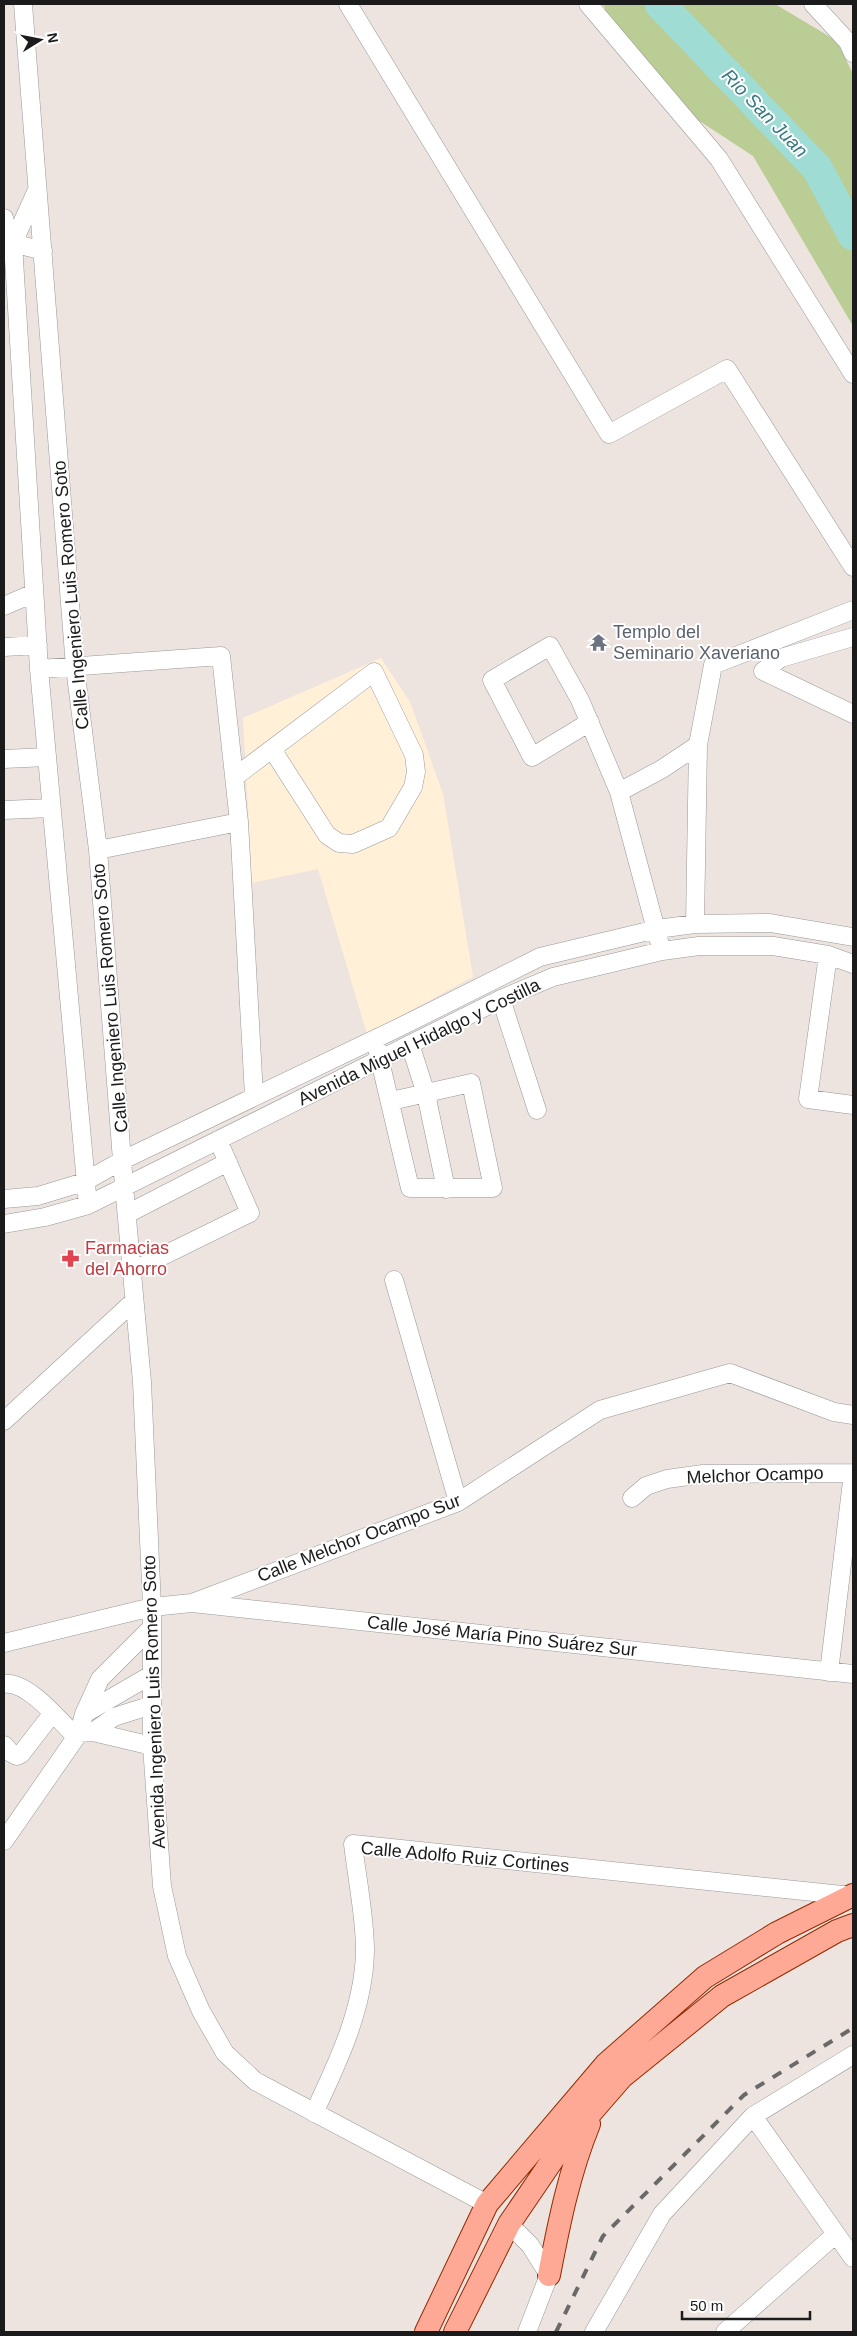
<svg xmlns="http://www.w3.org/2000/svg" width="857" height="2336" viewBox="0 0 857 2336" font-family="Arial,sans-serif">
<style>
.education{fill:#fff0d7}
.forest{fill:#bacd94}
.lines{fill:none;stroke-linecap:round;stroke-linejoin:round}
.river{stroke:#9fdcd3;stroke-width:31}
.minor-casing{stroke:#989898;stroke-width:19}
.major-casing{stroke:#922a00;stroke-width:24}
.minor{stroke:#fff;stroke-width:18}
.major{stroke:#fda995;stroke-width:22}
.rail{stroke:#696969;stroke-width:4;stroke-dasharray:10 10;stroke-linecap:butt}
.labels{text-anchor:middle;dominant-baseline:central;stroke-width:4;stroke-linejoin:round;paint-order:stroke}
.street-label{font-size:18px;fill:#1b1b1b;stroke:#fff}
.worship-label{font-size:18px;fill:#5b616d;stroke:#fff;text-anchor:start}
.health-label{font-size:18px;fill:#be3a42;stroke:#fff;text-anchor:start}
.water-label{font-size:19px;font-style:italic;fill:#3a7b84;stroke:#fff}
</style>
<rect width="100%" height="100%" fill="#ede4e0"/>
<path class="education" d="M381,658l29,44 33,92 30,183 -106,57 -49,-165 -66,14 -9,-165z"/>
<path class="forest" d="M603,4h172l62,37 16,33v252l-100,-170 -78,-51 -56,-60z"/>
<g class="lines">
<path class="river" d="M660,4l157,164 36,67"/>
<defs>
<path id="minor" d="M23,4l52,663 23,183 26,336 18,196 10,225v139l10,140 15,70 24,55 24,42 30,28 232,123
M348,4l261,430 118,-65 126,198
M588,4l131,155 134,215
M813,4l35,38 5,11
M37,190l-24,53 26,426 49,536
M4,218c6,30 12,25 39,33
M4,606l30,-13
M853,637l-72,21 -18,13 90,43
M4,647l34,-2
M39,669l182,-13 18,166 15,274
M590,722l-58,35 -40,-77 58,-34 30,54 39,92 40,149
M4,759l43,-2
M236,776l138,-104 40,83 2,17 -3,15 -24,41 -36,16 -14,-1 -12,-8 -55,-86
M619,792l43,-23 36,-24
M4,810l47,-2
M98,850l141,-28
M695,924l3,-179 15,-80 140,-55
M828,955l-20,144 45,6
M501,999l36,111
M410,1044l16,50 20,95
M377,1048l33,140h83l-22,-105 -80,18
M4,1199l34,-3 46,-14 39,-22 279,-134 138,-69 117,-28 38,-5 75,-1 83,14
M127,1214l101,-52
M4,1224l41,-7 43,-12 413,-206 52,-22 109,-26 37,-5h74l55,9 25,9
M132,1271l118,-58 -32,-73
M394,1280l64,222
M4,1421l130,-120
M632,1498l14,-12 21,-7 36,-5 150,-1
M195,1602l263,-100 142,-92 130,-37 104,39 19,3
M4,1643l148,-36 40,-4 661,71
M829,1672l24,-199
M4,1684c23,-4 56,37 72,53
M84,1714l67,-39
M93,1732l21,-15 38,-12
M79,1733l14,-1 59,14
M4,1745l7,8 6,3 4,-2 31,-40
M4,1841l75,-108 5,-19 16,-35 51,-51
M314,2113c24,-51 50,-105 51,-162 0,-35 -8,-72 -12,-107l499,52
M753,2116l100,142
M509,2224l21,21 19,30 -22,57
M594,2332l68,-118 91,-98 100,-61
M725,2332l111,-98"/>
<path id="major" d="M549,2275c10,-52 20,-102 40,-151
M426,2332l61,-128 119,-140 99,-87 72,-44 76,-38
M455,2332l54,-108 53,-78 60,-69 100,-81 115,-65 16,-6"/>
</defs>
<use href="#minor" class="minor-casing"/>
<use href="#major" class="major-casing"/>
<use href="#minor" class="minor"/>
<use href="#major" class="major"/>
<path class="rail" d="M556,2332l47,-96 141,-141 109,-67"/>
</g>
<defs>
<symbol id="temple-bare" viewBox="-9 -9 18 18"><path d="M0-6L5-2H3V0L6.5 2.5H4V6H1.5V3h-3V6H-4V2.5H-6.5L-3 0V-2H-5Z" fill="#6b7280" stroke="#fff" stroke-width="2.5" paint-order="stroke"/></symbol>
<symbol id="pharmacy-bare" viewBox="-9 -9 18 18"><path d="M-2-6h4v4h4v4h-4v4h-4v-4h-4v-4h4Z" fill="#e0444e" stroke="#fff" stroke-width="2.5" paint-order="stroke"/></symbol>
</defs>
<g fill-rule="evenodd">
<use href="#temple-bare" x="586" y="630" width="25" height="25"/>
<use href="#pharmacy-bare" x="58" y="1246" width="25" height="25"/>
</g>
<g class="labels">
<g class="street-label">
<text transform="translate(71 595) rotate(-95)">Calle Ingeniero Luis Romero Soto</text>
<text transform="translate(110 998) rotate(-95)">Calle Ingeniero Luis Romero Soto</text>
<text transform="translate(419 1042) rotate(-26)">Avenida Miguel Hidalgo y Costilla</text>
<text transform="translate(755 1475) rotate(-2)">Melchor Ocampo</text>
<text transform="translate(359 1538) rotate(-21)">Calle Melchor Ocampo Sur</text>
<text transform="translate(502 1636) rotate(6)">Calle José María Pino Suárez Sur</text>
<text transform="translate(154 1702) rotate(-92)">Avenida Ingeniero Luis Romero Soto</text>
<text transform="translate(465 1857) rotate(5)">Calle Adolfo Ruiz Cortines</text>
</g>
<g class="worship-label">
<text x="613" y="632">Templo del<tspan x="613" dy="21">Seminario Xaveriano</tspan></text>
</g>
<g class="health-label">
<text x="85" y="1248">Farmacias<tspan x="85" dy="21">del Ahorro</tspan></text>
</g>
<g class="water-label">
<text transform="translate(765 113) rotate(46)">Rio San Juan</text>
</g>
</g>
<rect width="857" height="2336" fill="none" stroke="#1b1b1b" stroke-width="10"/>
<g transform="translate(40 40) rotate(80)" stroke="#ffffff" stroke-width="4" paint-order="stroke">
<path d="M0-4L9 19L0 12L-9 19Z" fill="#1b1b1b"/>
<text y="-8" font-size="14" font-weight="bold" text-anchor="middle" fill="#1b1b1b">N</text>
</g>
<path d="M682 2311v8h128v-8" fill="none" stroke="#1b1b1b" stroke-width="2.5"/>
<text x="690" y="2311" font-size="15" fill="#1b1b1b" stroke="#ffffff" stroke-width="4" paint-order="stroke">50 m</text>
</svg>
